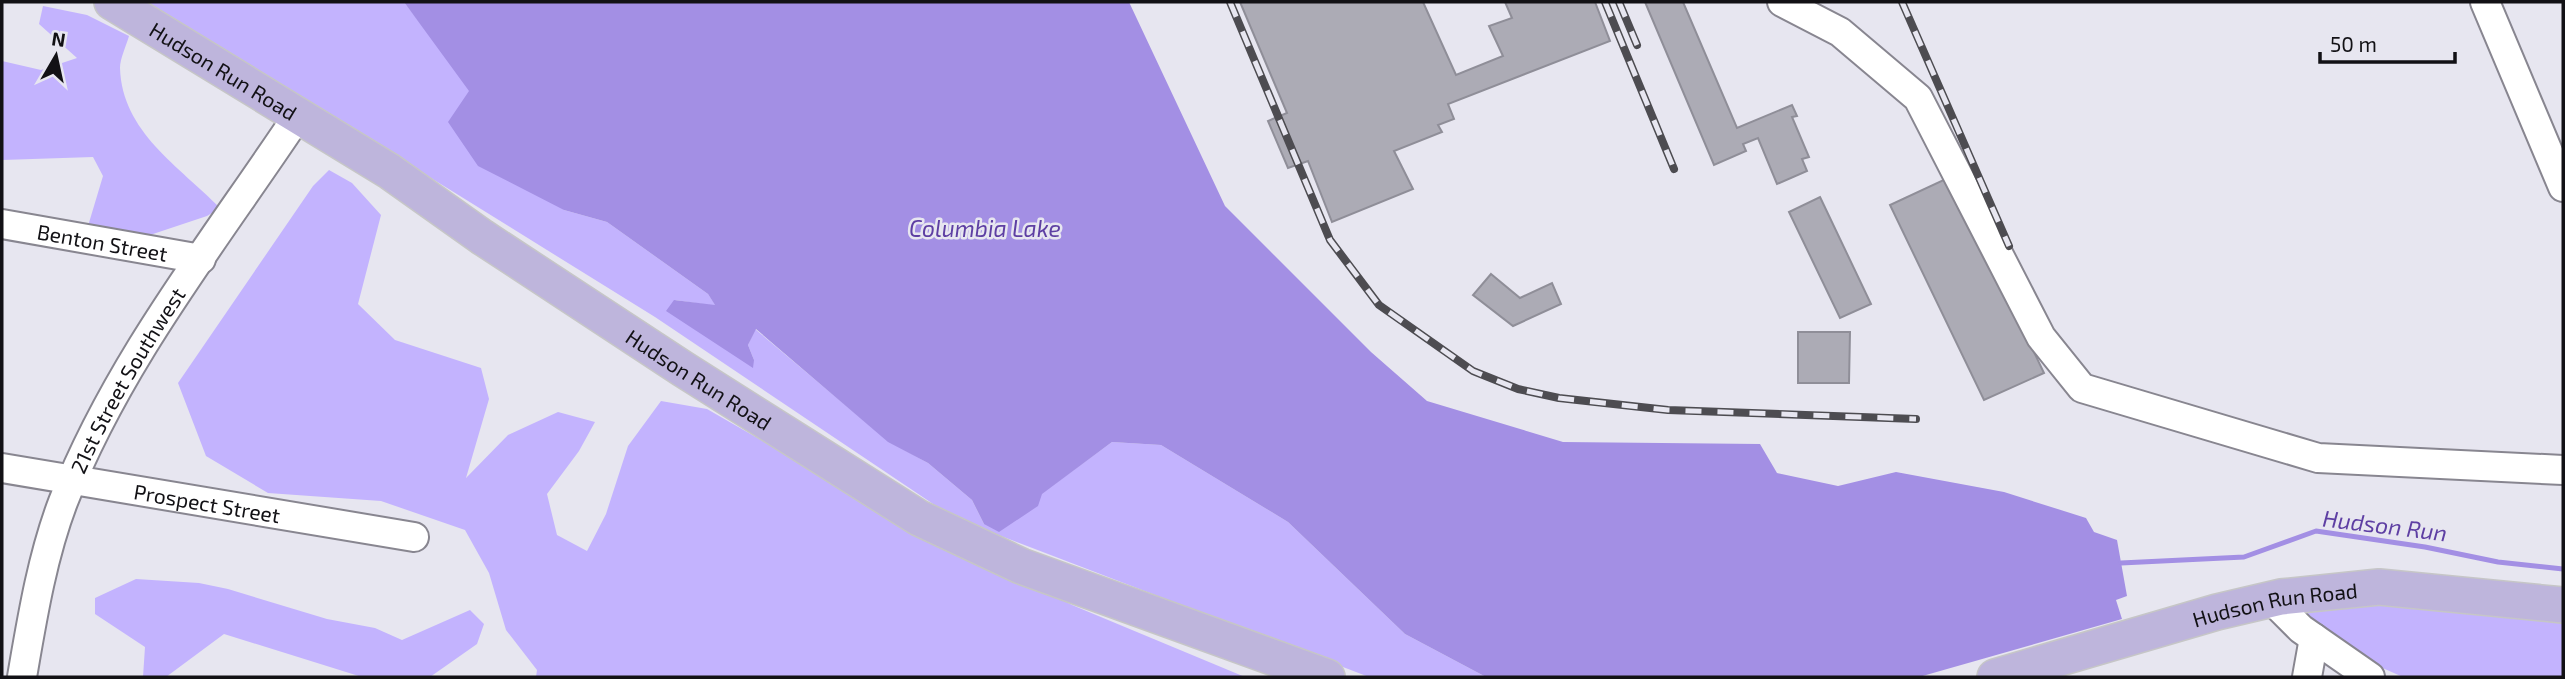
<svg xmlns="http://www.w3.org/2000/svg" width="2565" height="679" viewBox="0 0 2565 679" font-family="'Exo 2',sans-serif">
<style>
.green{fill:#c3b3fe}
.water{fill:#a38fe4}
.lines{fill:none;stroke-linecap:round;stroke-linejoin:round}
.stream{stroke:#a38fe4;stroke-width:5}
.building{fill:#acabb5;stroke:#8f8e98;stroke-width:2}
.minor-casing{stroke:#888690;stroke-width:32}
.major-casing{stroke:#c6c6c7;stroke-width:38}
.minor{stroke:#fff;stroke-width:28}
.major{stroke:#beb5dc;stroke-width:35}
.rail-casing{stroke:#4d4c51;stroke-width:8}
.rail{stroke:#e7e6f0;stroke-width:5;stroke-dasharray:16;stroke-linecap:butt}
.labels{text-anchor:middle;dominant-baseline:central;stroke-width:5;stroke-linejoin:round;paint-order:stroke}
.street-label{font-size:21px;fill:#121115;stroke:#e7e6f0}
.water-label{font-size:23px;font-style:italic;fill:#5e3fa3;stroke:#e7e6f0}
</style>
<rect width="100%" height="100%" fill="#e7e6f0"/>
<path class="green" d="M147,2h257l160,208 43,12 101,72 8,12 -41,-6 79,60 -6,-15 7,-16 133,112 40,22 44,37 12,24 57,-30 71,-52 49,3 127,77 117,112 81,43h-117l-415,-159 -299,-201z
M43,6l44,9 42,21c-3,10 -9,23 -9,32 2,64 59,98 100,140l-13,8 -69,23 -50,-13 15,-50 -10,-19 -91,3v-99l39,9 36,-12 -38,-34z
M329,170l23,13 29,32 -23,89 37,36 86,28 8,31 -23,79 42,-43 50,-23 37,10 -16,29 -32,43 10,41 30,16 19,-37 22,-68 33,-45 46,8 124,71 241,125 173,72h-709l1,-7 -31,-40 -17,-57 -24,-43 -84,-29 -113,-8 -62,-37 -28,-73 135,-197z
M136,579l63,4 29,6 99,30 48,9 27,12 68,-30 14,14 -7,20 -47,33h-68l-138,-43 -58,43h-23l2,-30 -50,-33v-16z
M2272,600l291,5v72h-160l-89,-39z"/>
<path class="water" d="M404,2h725l96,204 146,146 56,49 136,41 197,2 17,29 61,13 58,-14 108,20 82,26 8,14 23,8 10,56 -11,4 6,19 -203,58h-433l-81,-43 -117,-112 -127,-77 -49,-3 -70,52 -4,12 -39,26 -15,-8 -12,-24 -44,-37 -40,-21 -132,-113 -8,16 6,15 -1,8 -87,-57 8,-11 41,5 -7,-11 -101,-72 -43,-12 -86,-44 -30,-44 21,-31z"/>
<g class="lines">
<path class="stream" d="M2121,563l123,-6 72,-26 109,16 73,15 65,7"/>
</g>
<path class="building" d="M1240,2h183l33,73 47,-19 -14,-30 23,-8 -7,-16h90l15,39 -162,63 6,15 -16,6 4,7 -48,19 19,38 -81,33 -24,-61 -20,7 -20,-47 19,-8z
M1645,2h38l54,126 55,-23 5,11 -5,1 17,40 -7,2 5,12 -30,13 -19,-46 -15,6 3,7 -32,14z
M1950,177l94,196 -60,27 -94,-195z
M1820,197l51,107 -31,14 -51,-106z
M1491,274l29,24 32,-15 9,21 -48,22 -40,-31z
M1798,332h52l-1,51h-51z"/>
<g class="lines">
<defs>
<g id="minor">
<path d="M1782,2l58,30 78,66 123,239 41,51 236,70 245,12"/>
<path d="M2485,2l78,185"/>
<path id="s1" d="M2,224l199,35"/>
<path id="s2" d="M2,468l412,69"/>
<path d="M2272,600l29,29 69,48"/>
<path id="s3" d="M22,677c10,-58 20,-120 41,-175 55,-141 153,-263 236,-388"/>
<path d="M2307,677l7,-39"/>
</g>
<g id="major">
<path id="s4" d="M112,2l277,169 93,66 201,132 236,149 102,48 306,111"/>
<path id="s5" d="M1995,677l222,-65 64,-15 98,-10 184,18"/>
</g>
</defs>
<use href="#minor" class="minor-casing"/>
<use href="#major" class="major-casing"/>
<use href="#minor" class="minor"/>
<use href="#major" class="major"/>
<defs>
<path id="rail" d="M1230,2l100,238 49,65 94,66 45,18 41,9 109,12 248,9
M1605,2l69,167
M1619,2l18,43
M1902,2l107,244"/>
</defs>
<use href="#rail" class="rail-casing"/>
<use href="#rail" class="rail"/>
</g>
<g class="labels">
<g class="street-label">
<text stroke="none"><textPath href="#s4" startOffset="131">Hudson Run Road</textPath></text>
<text stroke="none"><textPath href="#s1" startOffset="102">Benton Street</textPath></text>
<text stroke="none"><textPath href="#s4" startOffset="698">Hudson Run Road</textPath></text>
<text stroke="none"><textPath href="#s3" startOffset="318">21st Street Southwest</textPath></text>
<text stroke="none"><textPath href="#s2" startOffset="208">Prospect Street</textPath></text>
<text stroke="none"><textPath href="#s5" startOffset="290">Hudson Run Road</textPath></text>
</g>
<g class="water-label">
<text x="985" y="228">Columbia Lake</text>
<text transform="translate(2385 525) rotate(7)">Hudson Run</text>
</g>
</g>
<rect width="2565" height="679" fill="none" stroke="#121115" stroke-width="7"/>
<g transform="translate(56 56) rotate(9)" stroke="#e7e6f0" stroke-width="5" paint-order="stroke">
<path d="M0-5L12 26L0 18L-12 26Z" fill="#121115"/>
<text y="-10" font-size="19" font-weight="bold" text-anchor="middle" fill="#121115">N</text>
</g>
<path d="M2320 52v10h135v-10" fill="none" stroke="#121115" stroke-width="3.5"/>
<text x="2330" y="52" font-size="21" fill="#121115" stroke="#e7e6f0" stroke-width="5" paint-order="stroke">50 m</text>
</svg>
